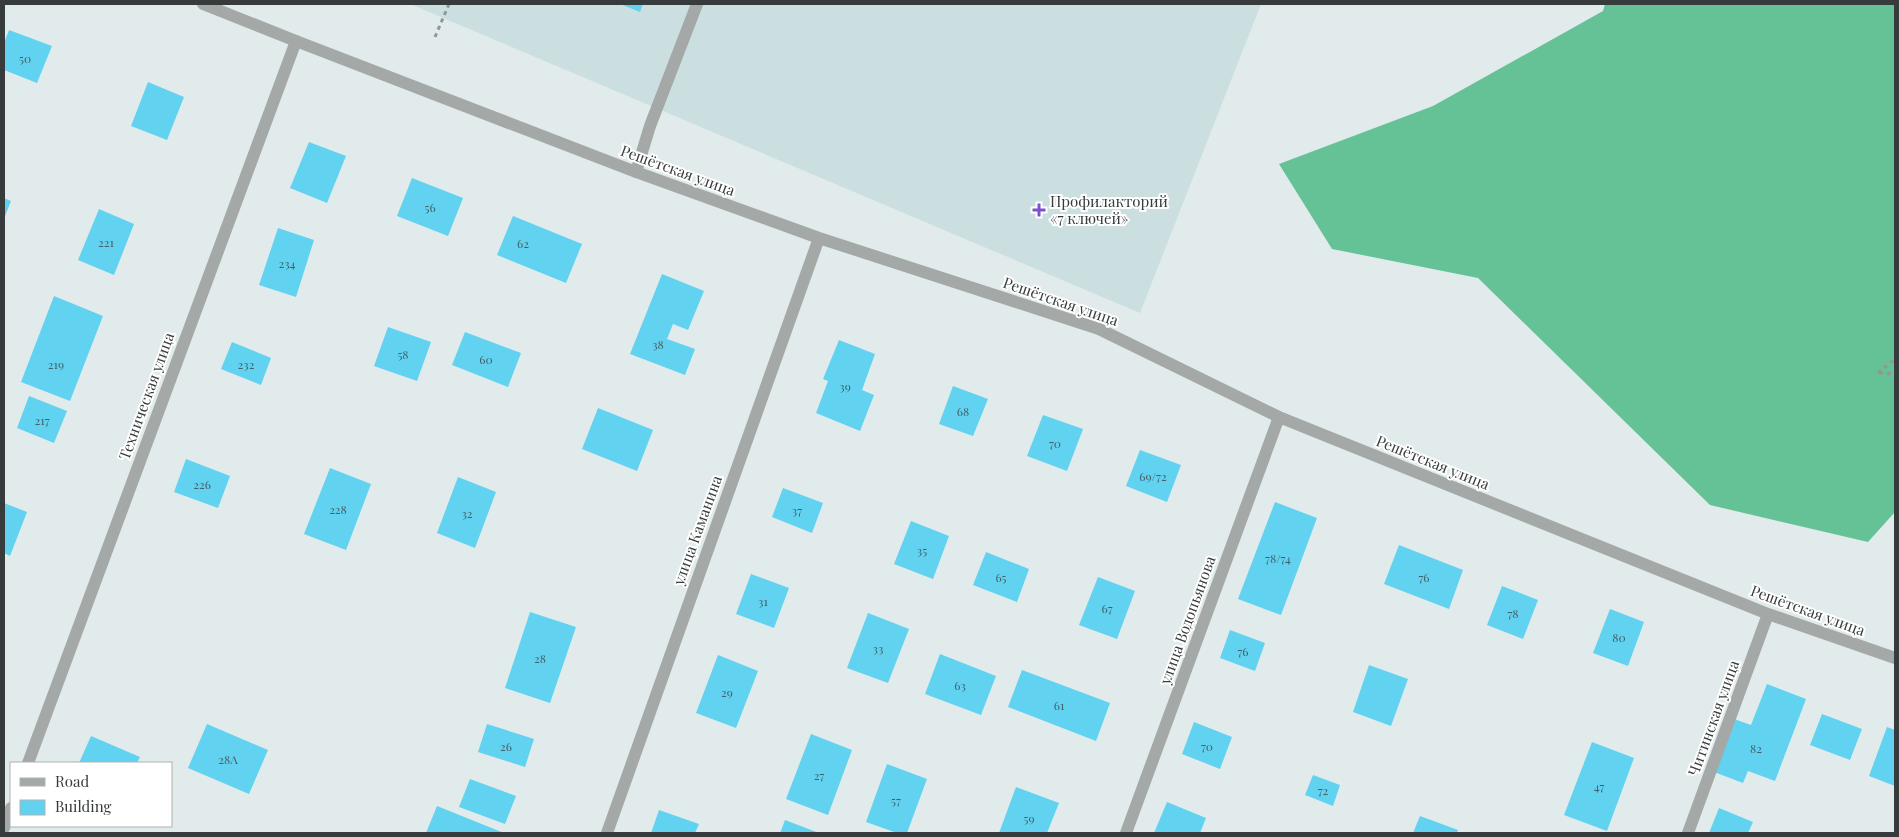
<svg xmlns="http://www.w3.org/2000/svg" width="1899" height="837" viewBox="0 0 1899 837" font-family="'Playfair Display',serif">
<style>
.built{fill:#ccdfe0}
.forest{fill:#65c297}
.building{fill:#62d2f1}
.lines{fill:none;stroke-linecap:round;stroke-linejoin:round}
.path{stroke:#909797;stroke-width:3;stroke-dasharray:4 4;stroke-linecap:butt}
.service{stroke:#a4a9a8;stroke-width:12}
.minor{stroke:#a4a9a8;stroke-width:12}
.tertiary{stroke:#a4a9a8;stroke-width:12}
.poi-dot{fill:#7953cc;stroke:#fff;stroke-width:2}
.labels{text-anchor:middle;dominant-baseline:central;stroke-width:4;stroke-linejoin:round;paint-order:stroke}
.number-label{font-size:12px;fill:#426168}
.street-label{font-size:15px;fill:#373b3b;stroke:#fff}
.poi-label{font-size:15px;fill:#373b3b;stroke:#fff;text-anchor:start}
</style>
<rect width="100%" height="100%" fill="#e1ebeb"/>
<path class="built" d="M410,4h851l-121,309z"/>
<path class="forest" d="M1605,4h290v508l-27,30 -158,-37 -232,-227 -146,-29 -53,-85 154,-58 170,-95z"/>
<path class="building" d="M620,4h23l-3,8z
M9,30l43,16 -15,37 -33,-13v-27z
M148,82l36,15 -17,43 -36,-14z
M309,142l37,14 -19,47 -37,-15z
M412,178l51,20 -15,38 -51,-20z
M4,198l7,3 -7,18z
M99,209l35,15 -20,51 -36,-15z
M513,216l69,28 -16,39 -69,-28z
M278,228l36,12 -18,57 -37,-12z
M662,274l42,17 -16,39 -15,-6 -6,15 28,10 -10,26 -55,-21z
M54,296l49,20 -33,85 -49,-19z
M388,327l43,15 -14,39 -43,-15z
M465,332l56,21 -13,34 -56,-22z
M839,340l36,14 -13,36 12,5 -14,36 -44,-18 12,-32 -5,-2z
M232,342l39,16 -10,27 -40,-16z
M953,386l35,13 -15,37 -34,-12z
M29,396l38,15 -13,32 -37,-15z
M598,408l55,22 -16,41 -55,-22z
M1043,415l40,14 -16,42 -40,-15z
M1140,450l41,15 -14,37 -41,-16z
M186,459l44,17 -12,32 -44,-16z
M330,468l41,16 -25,66 -42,-16z
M458,477l38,15 -21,56 -38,-15z
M783,488l40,15 -11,30 -40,-16z
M1275,502l42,16 -36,97 -43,-16z
M4,503l23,9 -17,44 -6,-3z
M911,521l38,15 -16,43 -39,-15z
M1399,545l64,25 -14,39 -65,-25z
M986,552l43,17 -12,33 -44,-17z
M751,574l38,14 -15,40 -38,-14z
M1098,577l37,14 -18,48 -38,-14z
M1502,586l36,14 -15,39 -36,-14z
M1610,609l34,13 -16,44 -35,-13z
M530,612l46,15 -26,76 -45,-15z
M868,613l41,16 -21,54 -41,-15z
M1230,630l35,13 -10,28 -35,-13z
M940,654l56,22 -15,39 -56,-21z
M718,655l40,16 -22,57 -40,-15z
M1369,665l39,14 -17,47 -38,-14z
M1022,670l88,33 -14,38 -88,-34z
M1767,684l39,15 -31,82 -27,-10 -5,12 -29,-11 20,-53 17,6z
M1822,714l40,15 -12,31 -40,-15z
M1194,722l38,15 -12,32 -38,-15z
M207,724l61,26 -19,44 -61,-26z
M487,724l47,15 -9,28 -47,-15z
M1887,727l8,3v56l-26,-10z
M811,734l41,16 -24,65 -42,-16z
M91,736l49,21 -3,6h-58z
M1592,742l42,16 -27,73 -43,-16z
M887,764l40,15 -20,54h-10l-31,-11z
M1313,775l27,10 -7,21 -28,-11z
M470,779l46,17 -11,28 -46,-17z
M1016,787l43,16 -12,30h-48z
M1167,802l39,16 -6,15h-46z
M437,806l67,27h-78z
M1719,808l34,14 -5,11h-39z
M659,810l40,14 -4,9h-44z
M1420,816l38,14 -1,3h-44z
M785,820l34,13h-39z"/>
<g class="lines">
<path class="path" d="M435,37l14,-33
M1878,373l17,-14
M1879,373l16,1"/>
<path class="service" d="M636,172l14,-46 47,-122"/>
<path class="minor" d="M296,41l340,131 183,66 280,91 180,88 489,197 127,44
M607,833l212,-595
M1126,833l153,-416
M1688,833l80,-219"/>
<path class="tertiary" d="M28,763l268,-722 -93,-37
M4,828l7,-20"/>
</g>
<path class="poi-dot" d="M1036.5 202.5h5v5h5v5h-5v5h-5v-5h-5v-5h5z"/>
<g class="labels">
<g class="number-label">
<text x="25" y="58">50</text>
<text x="430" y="207">56</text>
<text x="106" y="242">221</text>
<text x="523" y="243">62</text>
<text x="287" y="263">234</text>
<text x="658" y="344">38</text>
<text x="403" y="354">58</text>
<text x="486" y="359">60</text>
<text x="56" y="364">219</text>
<text x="246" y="364">232</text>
<text x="845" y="386">39</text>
<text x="963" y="411">68</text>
<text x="42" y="420">217</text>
<text x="1055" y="443">70</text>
<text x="1153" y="476">69/72</text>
<text x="202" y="484">226</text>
<text x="338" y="509">228</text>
<text x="797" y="510">37</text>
<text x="467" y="513">32</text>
<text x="922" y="550">35</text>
<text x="1278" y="558">78/74</text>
<text x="1001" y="577">65</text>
<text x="1424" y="577">76</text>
<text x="763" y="601">31</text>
<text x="1107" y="608">67</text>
<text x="1513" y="613">78</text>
<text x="1619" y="637">80</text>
<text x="878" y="648">33</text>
<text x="1243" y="651">76</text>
<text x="540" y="658">28</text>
<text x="960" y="685">63</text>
<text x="727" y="692">29</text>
<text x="1059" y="705">61</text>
<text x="506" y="746">26</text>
<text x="1207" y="746">70</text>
<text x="1756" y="748">82</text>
<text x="228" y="759">28А</text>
<text x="819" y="775">27</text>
<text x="1599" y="786">47</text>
<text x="1323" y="790">72</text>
<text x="896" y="800">57</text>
<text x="1029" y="818">59</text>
</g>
<g class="street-label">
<text transform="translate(678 170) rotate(20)">Решётская улица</text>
<text transform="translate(1061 301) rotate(19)">Решётская улица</text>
<text transform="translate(146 396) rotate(-70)">Техническая улица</text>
<text transform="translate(1433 462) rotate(22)">Решётская улица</text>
<text transform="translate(697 530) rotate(-70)">улица Каманина</text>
<text transform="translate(1808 610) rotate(20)">Решётская улица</text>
<text transform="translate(1187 620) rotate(-70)">улица Водопьянова</text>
<text transform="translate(1713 718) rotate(-70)">Читинская улица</text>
</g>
<g class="poi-label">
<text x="1050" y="201">Профилакторий<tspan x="1050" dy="17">«7 ключей»</tspan></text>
</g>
</g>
<rect width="1899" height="837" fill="none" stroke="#373b3b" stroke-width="10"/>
<rect x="10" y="762" width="162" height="65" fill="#ffffff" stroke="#afb1b1"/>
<rect x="20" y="778" width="25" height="8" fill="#a4a9a8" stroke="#afb1b1"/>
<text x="55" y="787" font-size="15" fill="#373b3b">Road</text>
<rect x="20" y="800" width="25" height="15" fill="#62d2f1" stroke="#afb1b1"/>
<text x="55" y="812" font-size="15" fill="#373b3b">Building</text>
</svg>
